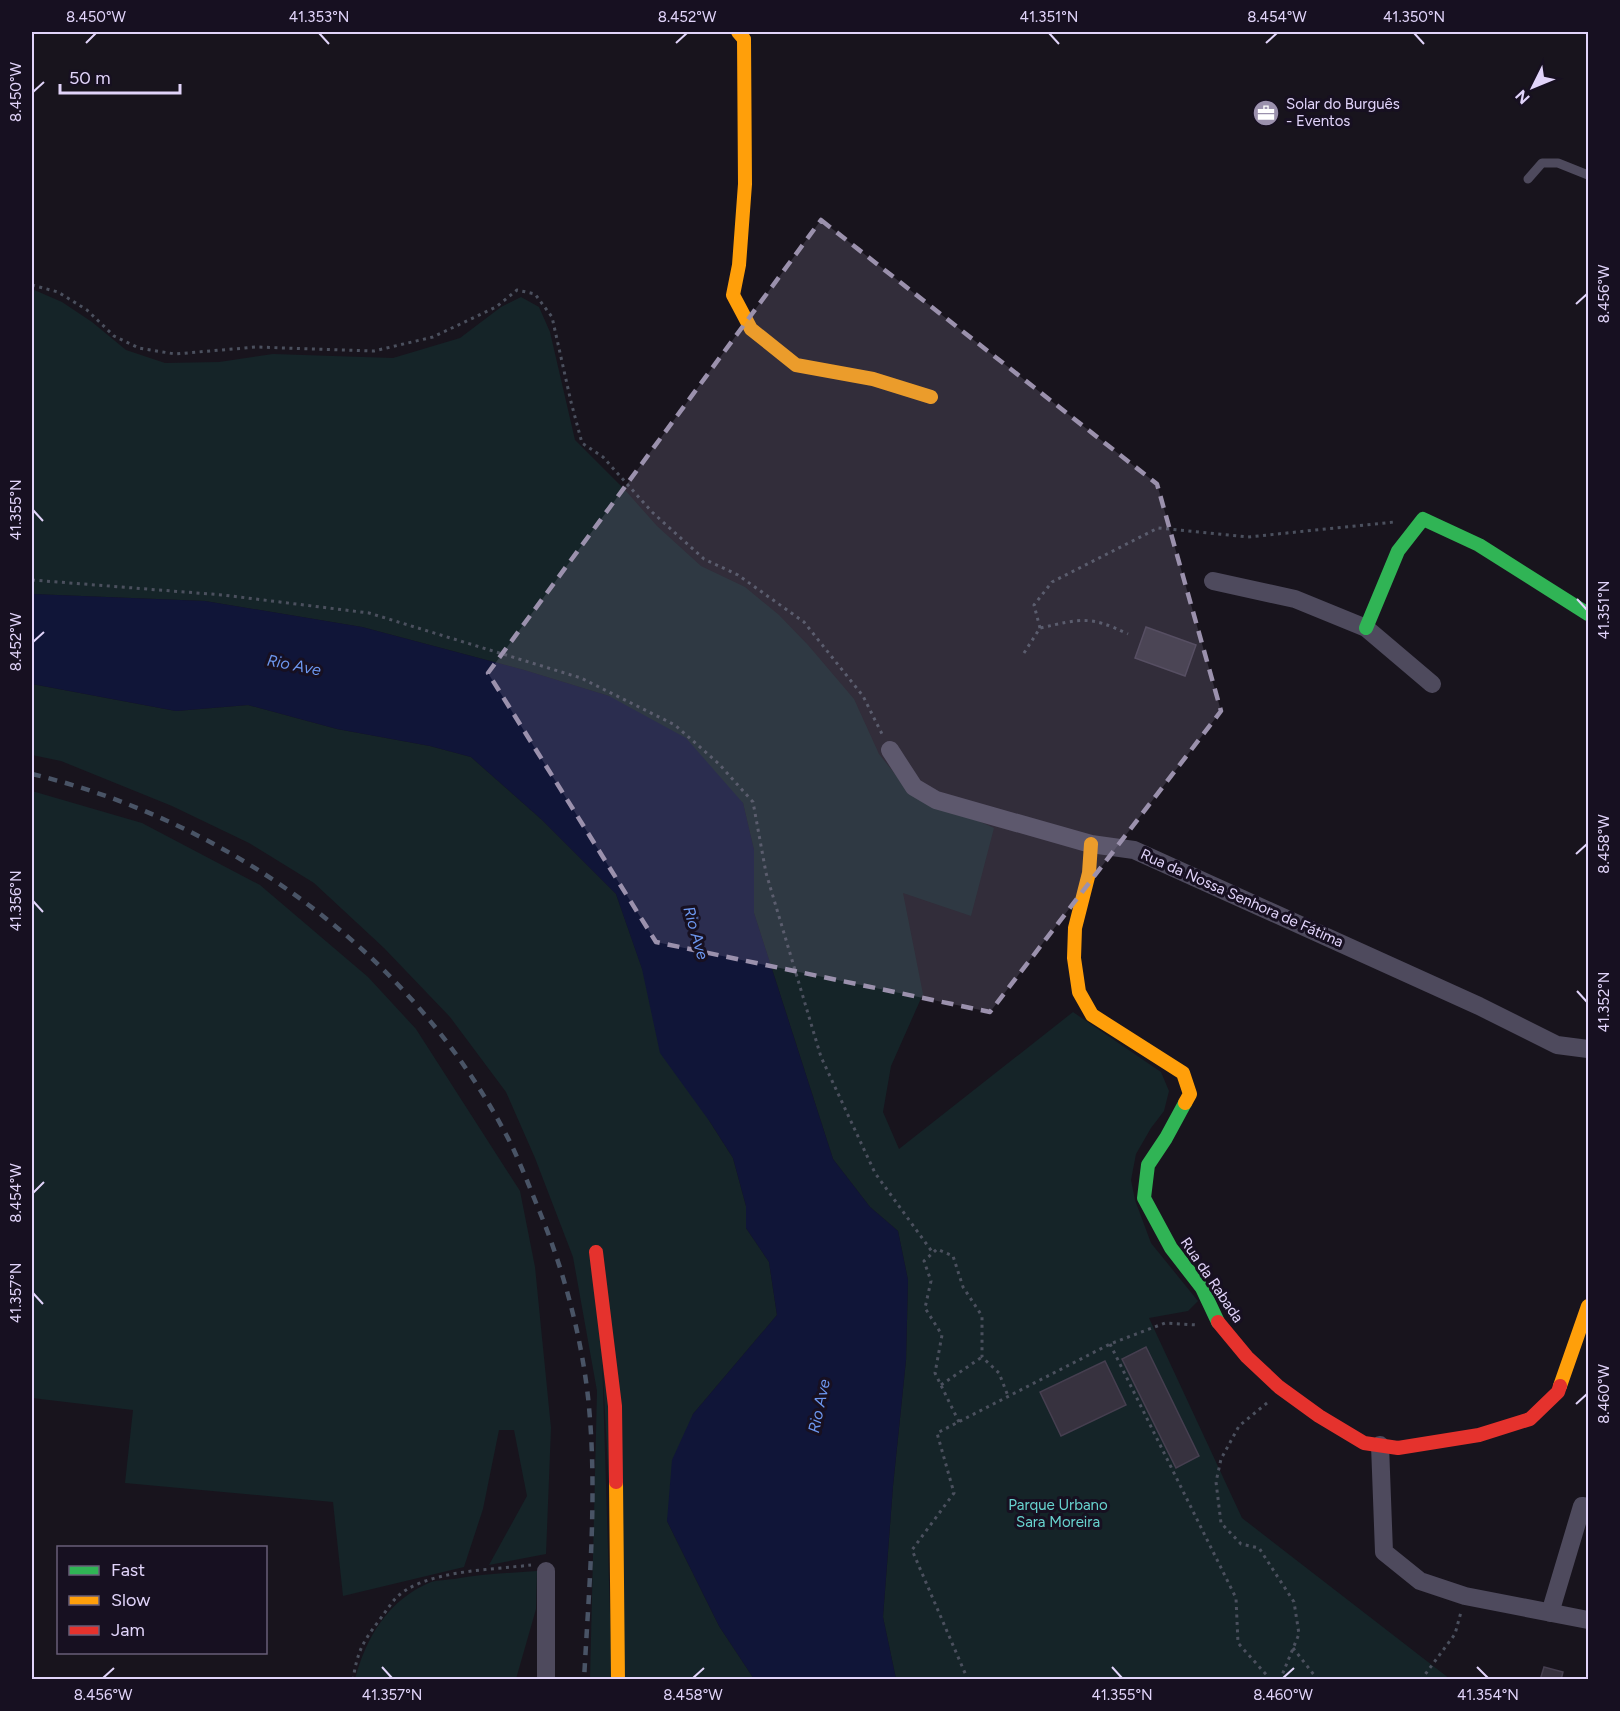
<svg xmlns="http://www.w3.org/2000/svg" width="1620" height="1711" viewBox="0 0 1620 1711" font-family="Figtree,sans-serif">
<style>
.green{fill:#152428}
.water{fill:#101538}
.building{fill:#37323f;stroke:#463f50;stroke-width:1.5}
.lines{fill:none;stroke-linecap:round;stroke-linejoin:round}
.path{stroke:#4b505e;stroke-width:3;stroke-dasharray:3 4.5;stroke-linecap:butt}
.lane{stroke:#4e4a5d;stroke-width:9}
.street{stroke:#4e4a5d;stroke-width:18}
.fast{stroke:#30b455;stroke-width:14}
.slow{stroke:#ff9f0a;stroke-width:14}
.jam{stroke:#e5322d;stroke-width:14}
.rail{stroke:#495466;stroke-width:4.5;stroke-dasharray:9 8;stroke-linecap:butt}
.marked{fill:#9b91ad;fill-opacity:0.2;stroke:#9b91ad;stroke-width:4.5;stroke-dasharray:12 8;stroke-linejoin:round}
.ticks{fill:none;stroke:#e1d4fa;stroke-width:2}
.labels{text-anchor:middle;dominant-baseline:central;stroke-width:6;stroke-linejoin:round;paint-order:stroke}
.poi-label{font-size:15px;fill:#e1d4fa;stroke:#171021;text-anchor:start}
.street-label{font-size:15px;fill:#e1d4fa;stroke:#171021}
.park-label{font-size:15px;fill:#68d3cf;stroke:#171021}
.water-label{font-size:16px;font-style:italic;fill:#6d97ef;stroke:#171021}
.neatline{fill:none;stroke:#e1d4fa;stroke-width:2}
.ticks-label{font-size:15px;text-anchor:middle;fill:#e1d4fa}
</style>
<rect width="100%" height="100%" fill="#18141d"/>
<path class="green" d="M32,289l30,13 30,20 34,28 39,13 54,-1 54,-8 120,4 67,-20 41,-31 20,-10 18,10 11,25 25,108 50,50 32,36 44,40 44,21 34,28 29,30 46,54 25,55 27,34 88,40 -23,88 -68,-23 20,101 -32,72 -8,46 16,37 174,-137 88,60 8,19 -5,20 -13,17 -15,26 -5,26 4,20 16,43 47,58 -10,10 -39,7 93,200 208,161h-554l-13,-62 10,-131 13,-126 2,-80 -10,-49 -28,-24 -37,-48 -79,-246v-63l-11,-47 -134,-107 -85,-26 -162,-43 -157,-26 -173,-7z
M32,684l144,27 72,-6 89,24 93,17 41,11 70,62 75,75 26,74 68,154 23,36 13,48v22l23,34 8,53 -84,99 -26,107 52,105 35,53h-135l-17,-324 10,324h-22l7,-288 -24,-134 -38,-99 -29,-66 -56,-75 -66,-69 -70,-65 -65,-40 -77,-37 -111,-45 -29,-6z
M32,791l110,32 118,62 108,92 48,52 104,162 15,76 16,161 -5,126 -57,11 38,-69 -13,-66h-15l-16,79 -19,58 -121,29 -10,-94 -208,-19 8,-73 -101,-12z
M537,1571l-1,38 -20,70h-161c11,-42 34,-80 76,-97 7,-2 16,-2 23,-3 27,-5 55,-6 83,-8z"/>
<path class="water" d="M32,594l173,7 157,26 162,43 85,26 77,42 57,65 11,47v63l79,246 37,48 28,24 10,49 -2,80 -13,126 -10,131 13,62h-142l-35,-53 -52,-105 5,-61 21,-46 84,-99 -8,-53 -23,-34v-22l-13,-48 -23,-36 -50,-69 -18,-84 -26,-75 -75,-75 -70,-62 -41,-11 -93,-17 -89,-24 -72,6 -144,-27z"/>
<path class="building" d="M1146,627l50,18 -11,31 -50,-18z
M1146,1347l53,109 -23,12 -54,-109z
M1105,1361l21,44 -65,31 -21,-44z
M1544,1667l19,5 -2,8h-21z"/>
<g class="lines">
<path class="path" d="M32,285l26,7 29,18 27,26 25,12 36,6 81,-7 118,4 59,-14 63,-30 21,-17 18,4 17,23 19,85 11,41 21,14 49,55 52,47 34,16 66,47 59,74 20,40
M32,580l191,15 146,18 212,65 94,47 44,39 34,38 13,71 55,184 54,116 58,80
M1040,628l-6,-23 18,-23 106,-54 90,9 146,-15
M1024,653l16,-25c41,-9 49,-13 88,6
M1110,1344l126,254 2,45 33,37
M941,1385l41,-28
M1267,1403l-28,23 -18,33 -5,23 5,41 20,21 18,4 35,54 5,32 -19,46
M959,1422l-24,-49 7,-38 -17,-27 6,-27 -7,-20 13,-12 16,7 10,31 19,29v41l17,16 9,23
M1293,1648l25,32
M353,1680c4,-27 9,-37 25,-58 6,-8 11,-16 17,-23 27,-29 97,-29 136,-34
M968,1680l-56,-130 42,-57 -17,-60 173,-89 55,-21 32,2
M1421,1680l34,-46 6,-22"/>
<path class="lane" d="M1528,179l14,-16h16l30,12"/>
<path class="street" d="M1213,581l82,18 71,29 66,56
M890,750l24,37 22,13 155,44 43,6 345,156 78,39 31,4
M1380,1445l4,107 36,29 45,15 123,24
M546,1571v109
M1550,1613l32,-107 6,1"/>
<path class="fast" d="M1366,628l32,-77 25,-32 56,26 109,69
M1185,1103l-19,35 -18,27 -4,33 27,50 31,40 16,34"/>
<path class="slow" d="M738,32l6,7 1,145 -6,81 -6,30 18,34 45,36 77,14 58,18
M1091,844l-2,29 -14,55 -1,30 5,34 13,23 91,58 7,21 -5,9
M1560,1386l28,-80
M616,1482l2,198"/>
<path class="jam" d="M596,1252l19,154 1,76
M1218,1322l29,35 32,30 40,29 45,27 34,5 81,-13 51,-16 28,-27 2,-6"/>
<path class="rail" d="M32,774c202,49 384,183 479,370 11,23 20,47 30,71 23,57 40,120 47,182 10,94 1,188 -4,283"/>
</g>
<path class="marked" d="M821,220l336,264 64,227 -231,301 -334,-70 -168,-269z"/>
<path class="ticks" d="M319,33l10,11M1049,33l10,11M1414,33l10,11M86,43l10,-10M676,43l11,-10M1266,43l11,-10M33,92l11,-10M1576,304l11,-10M33,510l10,11M1577,599l10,11M33,642l11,-10M1576,854l11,-10M33,901l10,11M1577,991l10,11M33,1193l11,-11M33,1293l10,11M1576,1404l11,-10M382,1667l10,11M1112,1667l10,11M1477,1667l11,11M103,1678l11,-10M693,1678l11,-10M1283,1678l11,-10"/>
<defs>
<symbol id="office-disc" viewBox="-11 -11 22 22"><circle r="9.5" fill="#9b91ad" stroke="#171021"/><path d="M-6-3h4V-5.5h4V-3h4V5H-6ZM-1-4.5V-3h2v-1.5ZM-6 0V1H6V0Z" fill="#fff"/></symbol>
</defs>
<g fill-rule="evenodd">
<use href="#office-disc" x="1251" y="98" width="30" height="30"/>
</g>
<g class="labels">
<g class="poi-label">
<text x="1286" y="104">Solar do Burguês<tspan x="1286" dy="17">- Eventos</tspan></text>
</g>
<g class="street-label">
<text transform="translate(1242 898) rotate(24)">Rua da Nossa Senhora de Fátima</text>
<text transform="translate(1212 1280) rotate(56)">Rua da Rabada</text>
</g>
<g class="park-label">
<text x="1058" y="1505">Parque Urbano<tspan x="1058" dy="17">Sara Moreira</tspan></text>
</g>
<g class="water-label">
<text transform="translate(294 665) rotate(11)">Rio Ave</text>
<text transform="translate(696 933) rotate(74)">Rio Ave</text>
<text transform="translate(819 1406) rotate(-78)">Rio Ave</text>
</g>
</g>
<rect width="1620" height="1711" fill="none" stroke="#171021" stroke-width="66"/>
<rect x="57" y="1546" width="210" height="108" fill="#171021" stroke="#685e78" stroke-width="1.5"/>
<rect x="69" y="1566" width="30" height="9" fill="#30b455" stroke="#685e78" stroke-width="1.5"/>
<text x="111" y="1576" font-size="18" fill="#e1d4fa">Fast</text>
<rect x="69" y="1596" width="30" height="9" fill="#ff9f0a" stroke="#685e78" stroke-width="1.5"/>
<text x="111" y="1606" font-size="18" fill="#e1d4fa">Slow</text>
<rect x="69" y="1626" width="30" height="9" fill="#e5322d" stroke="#685e78" stroke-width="1.5"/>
<text x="111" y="1636" font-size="18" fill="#e1d4fa">Jam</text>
<g transform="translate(1533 87) rotate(227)" stroke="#171021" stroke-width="4.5" paint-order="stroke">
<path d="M0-4.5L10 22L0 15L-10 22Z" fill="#e1d4fa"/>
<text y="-9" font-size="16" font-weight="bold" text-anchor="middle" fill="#e1d4fa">N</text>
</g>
<path d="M60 84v9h120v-9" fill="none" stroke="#e1d4fa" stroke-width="3"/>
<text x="69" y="84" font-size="18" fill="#e1d4fa" stroke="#171021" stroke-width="4.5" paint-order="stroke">50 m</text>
<rect x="33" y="33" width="1554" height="1645" class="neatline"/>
<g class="ticks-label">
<text x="96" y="22">8.450°W</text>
<text x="319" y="22">41.353°N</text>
<text x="687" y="22">8.452°W</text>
<text x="1049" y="22">41.351°N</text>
<text x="1277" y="22">8.454°W</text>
<text x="1414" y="22">41.350°N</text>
<text transform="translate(16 92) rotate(-90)" y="5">8.450°W</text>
<text transform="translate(1604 294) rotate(-90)" y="5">8.456°W</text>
<text transform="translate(16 510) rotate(-90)" y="5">41.355°N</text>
<text transform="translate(1604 610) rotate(-90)" y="5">41.351°N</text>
<text transform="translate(16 642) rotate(-90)" y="5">8.452°W</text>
<text transform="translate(1604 844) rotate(-90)" y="5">8.458°W</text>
<text transform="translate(16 901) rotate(-90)" y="5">41.356°N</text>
<text transform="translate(1604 1002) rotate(-90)" y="5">41.352°N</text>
<text transform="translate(16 1193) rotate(-90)" y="5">8.454°W</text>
<text transform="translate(16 1293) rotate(-90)" y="5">41.357°N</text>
<text transform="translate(1604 1394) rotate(-90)" y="5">8.460°W</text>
<text x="103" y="1700">8.456°W</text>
<text x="392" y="1700">41.357°N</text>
<text x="693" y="1700">8.458°W</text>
<text x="1122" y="1700">41.355°N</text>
<text x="1283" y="1700">8.460°W</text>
<text x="1488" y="1700">41.354°N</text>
</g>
</svg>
